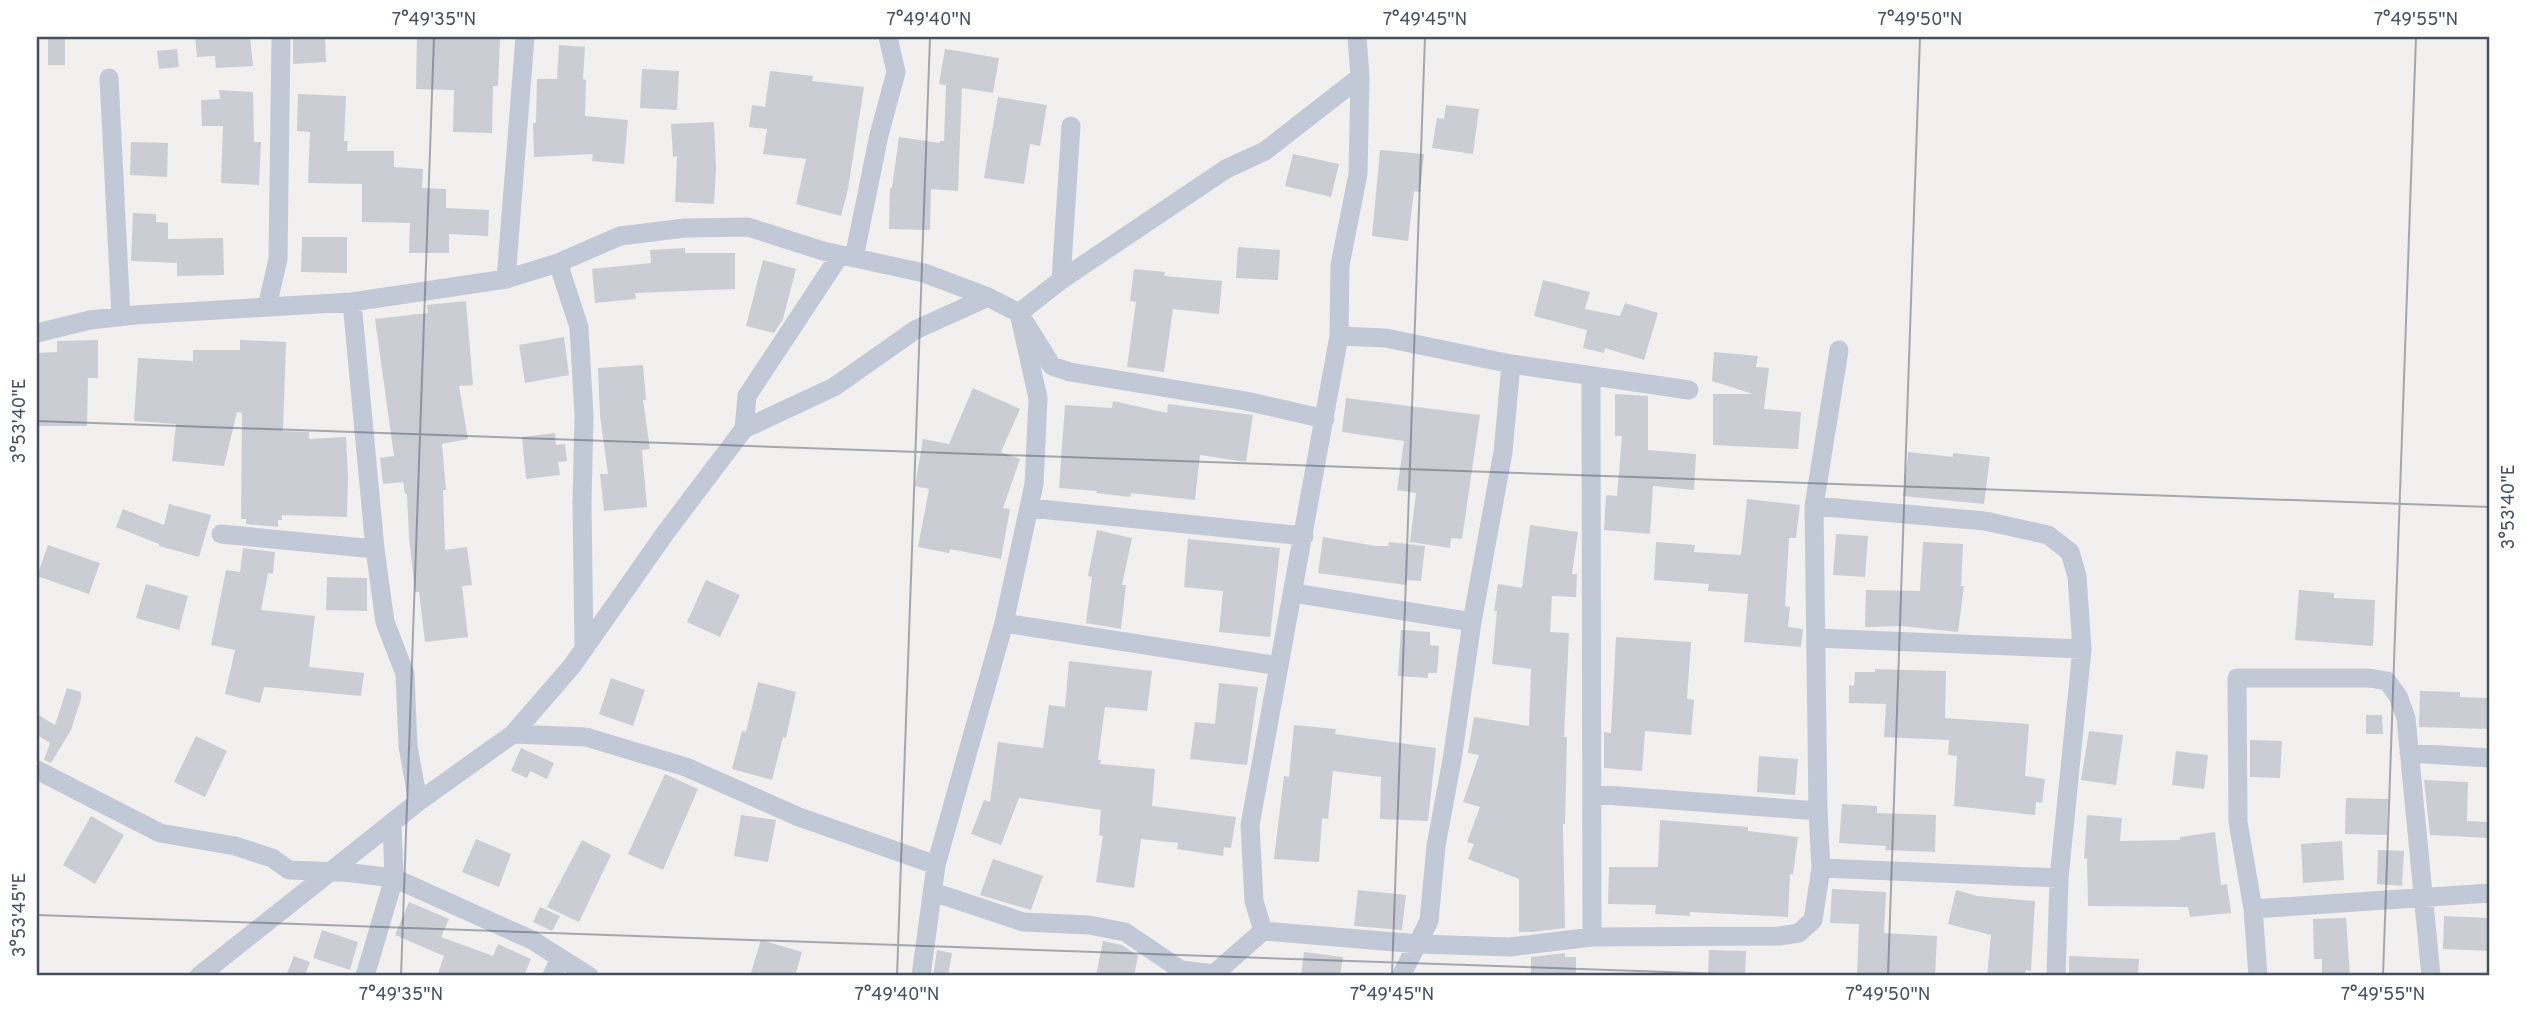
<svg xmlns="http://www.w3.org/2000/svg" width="2527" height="1013" viewBox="0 0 2527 1013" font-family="Overpass,sans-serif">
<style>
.building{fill:#cbcdd5}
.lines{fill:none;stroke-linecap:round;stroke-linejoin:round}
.street{stroke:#c1c9d6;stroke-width:19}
.ticks{fill:none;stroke:#45505f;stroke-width:2;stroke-opacity:0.45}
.neatline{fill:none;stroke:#45505f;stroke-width:2.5}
.ticks-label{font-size:18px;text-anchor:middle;fill:#45505f}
</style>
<rect width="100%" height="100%" fill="#f2efef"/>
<path class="building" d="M48,37h17v28h-17z
M195,37h55l3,29 -37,2 -1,-12 -18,1z
M293,37h32l1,25 -33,2z
M417,37h83l-2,49h-5l-1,47 -39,-1 1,-42 -38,-1z
M559,45l26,2 -2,32 3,1 -1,36 43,4 -4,44 -32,-3 1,-7 -59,3 -1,-34h3l1,-44h20z
M177,49l2,18 -20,2 -2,-18z
M945,49l54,9 -6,35 -31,-5 -4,103 -27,-2 -1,41 -41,-1 1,-41h2l7,-51 41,6v-2h4l2,-56 -7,-1z
M642,69l37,2 -2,39 -37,-2z
M770,71l43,5 -1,5 52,6 -16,102 -7,27 -45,-12 10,-45 -43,-5 4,-25 -18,-2 3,-22 13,2z
M219,90l34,2 1,50h7l-2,43 -38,-2 2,-57h-21l-1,-26 19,-1z
M298,94l48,2 -2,45h4l-1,10h47v16l29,2 -1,19 24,1v19l43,2 -1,26 -39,-2v19h-40l1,-30 -48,-1v-38l-54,-1 2,-51 -13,-1z
M998,97l49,8 -7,41 -10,-2 -6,40 -40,-6z
M1446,105l33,4 -6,45 -41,-6 5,-30 7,1z
M714,122l2,47 -2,35 -39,-2 2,-46 -4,1 -2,-33z
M131,142l37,1 -1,34 -37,-2z
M1380,150l44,4 -4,38 -6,-1 -6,50 -36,-5z
M1293,154l46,10 -8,33 -46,-11z
M133,213l23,1v8l12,1v16l55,-1 1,37 -47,1v-13l-46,-2z
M302,237h45v36l-46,-1z
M1238,247l42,3 -2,30 -42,-2z
M685,248v5h50v36l-100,4 1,6 -41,4 -3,-34 59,-6 -1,-13z
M763,260l33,9 -13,50 -9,14 -28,-7z
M1134,269l31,3 -1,4 58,5 -3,33 -46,-5 -9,63 -37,-5 9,-65 -6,-1z
M1543,280l47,12 -5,17 35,7 5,-13 33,10 -14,47 -39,-12 -1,5 -21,-5 4,-18 -53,-14z
M466,301l7,84 -14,1 9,53 -26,5 4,46h-3l2,60 22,-3 5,38 -10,1 6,51 -43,5 -6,-50h-4l-6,-54 -2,-44h-2l-2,-12 -20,2 -3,-26 14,-2 -19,-137 53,-6 -1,-8z
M564,337l5,38 -44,8 -6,-38z
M98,340v38h-10l-1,48h-50v-73l20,-1v-11z
M240,340l46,2 -3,89 26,1v7l37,-2 2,40 -1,40 -65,-2v5h-4v7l-32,-3v-5h-5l1,-106 -5,-1 -13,54 -52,-5 4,-37 -42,-3 4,-63 55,3v-11h47z
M1714,352l44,4 -2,11 13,1 -5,41 37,3 -3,37 -85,-4v-51h40l-41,-13z
M643,365l3,35h-3l7,49 -8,1 5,57 -43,4 -4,-37h8l-8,-58 -2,-48z
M973,388l47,21 -19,43 19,7 -17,49 7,1 -9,50 -51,-10 -1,4 -31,-6 11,-58 -14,-3 8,-47 26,5z
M1615,394l33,2v54l48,4 -2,36 -41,-4 -3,48 -46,-4 2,-35 11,1 5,-60h-7z
M1346,398l134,17 -18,124 -11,-1 -1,10 -40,-6 6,-49 -19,-3 7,-49 -62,-9z
M1113,401l54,12 1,-9 85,11 -7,47 -46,-7 -5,45 -64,-7 -1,4 -34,-4 1,-2 -38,-3 6,-83 47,3z
M555,433l1,12 9,-1 2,17 -9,1 2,13 -34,4 -4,-42z
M1908,452l45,5v-4l37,4 -6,47 -81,-8z
M1747,499l53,6 -4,33h-7l-4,68 5,1 -2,20 15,2 -2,18 -57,-5 4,-48 -40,-3 1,-7 -55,-4 2,-38 39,3 -1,7 47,3z
M169,504l42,11 -12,42 -40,-11v-2l-43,-17 7,-18 41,16z
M1530,525l48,7 -6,42h5l-1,23 -24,-1 -2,36 19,1 -5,104h3l-2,87h-2l2,104 -33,4h-13v-53l-51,-20 6,-15 -7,-2 13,-35 -17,-5 16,-47 -11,-2 6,-36 55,9 2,-57 -39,-5 5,-53h-3l4,-27 24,4z
M1097,530l35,8 -10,47h4l-5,44 -35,-6 6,-46 -4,-1z
M1836,534l32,2 -3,41 -32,-2z
M1323,537l53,9h12l1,-4 36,4 -4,35 -14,-1 -1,5 -88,-12z
M1188,539l92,9 -10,89 -51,-5 4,-41 -39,-4z
M1923,542l40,2 -2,42h3l-6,46 -56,-6 -37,1 1,-37 54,1z
M48,545l52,18 -11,31 -52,-18z
M243,548l32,4 -2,22 -5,-1 -7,37 54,6 -6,51 55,6 -3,23 -97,-9 -4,16 -35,-9 10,-44 -24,-5 15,-75 14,2z
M327,577l40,1v33l-41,-1z
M706,580l34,15 -20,42 -33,-15z
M146,584l42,12 -9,34 -43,-12z
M2299,590l35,3v5l41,2 -2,46 -78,-6z
M1401,630l29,2v13l9,1 -2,27h-9v5l-30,-2z
M1616,637l75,5 -4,57 7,1 -3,35 -46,-4 -3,40 -38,-3v-36l7,1z
M1069,661l83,10 -5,40 -42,-4 -7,53h3l-1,4 55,5 -3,37 84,11 -5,31 -7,-1 -1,9 -46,-7 1,-6 -37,-4 -7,49 -38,-6 7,-46 -4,-1 2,-25 -82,-12 -18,47 -30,-11 13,-34 6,2 8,-60 45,6 6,-43 16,2z
M1875,669l71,2 -1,47 84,6 -4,52 20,3 -3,24 -6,-1 -1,13 -81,-9 3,-50 -9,-1 1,-15 -65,-3 2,-33 -37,-1v-18l5,1 1,-14h20z
M611,678l34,12 -12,36 -34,-12z
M758,682l38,10 -10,46 -3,-1 -11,43 -40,-11 10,-38 4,1z
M1219,683l39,4 -11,78 -57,-6 5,-37 20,2z
M67,688l14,4v7l-10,31 -20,33 -7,-3 6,-17 -13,-8v-21l18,11z
M2420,691l40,1v5l30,1v31l-71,-2z
M2366,715h16l1,19h-17z
M1294,725l42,4 -1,5 101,14 -8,73 -48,-2 1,-42 -48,-6 -5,48 -6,-1 -3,44 -45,-3 10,-83 5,1z
M2089,731l34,4 -7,50 -35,-5z
M196,736l31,15 -22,46 -31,-15z
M2250,740l32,1 -2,37 -30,-1z
M521,748l33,15 -7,16 -17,-8 -3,7 -16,-7z
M2176,751l32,4 -4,34 -32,-4z
M1759,756l39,3 -3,36 -38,-3z
M665,774l33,15 -35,81 -35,-16z
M2424,780l44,2 -1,39 23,1v16l-60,-3z
M2346,798l42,1 -1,36 -42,-1z
M1842,804l35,2v7l59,2 -1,37 -50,-2 1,-4 -47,-3z
M741,815l35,5 -8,42 -34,-6z
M2087,815l35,3 -2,23 60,-1v-3l35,-5 6,53 6,-1 4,29 -41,4 -2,-10 -100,-1 -1,-47 -3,-1z
M91,816l33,19 -29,49 -32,-19z
M1660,820l88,7v4l50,6 -5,37h-3l-2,43 -98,-5v4l-35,-2 1,-9 -48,-1 1,-37h49z
M476,839l35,15 -12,33 -37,-15z
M582,840l29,15 -32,67 -32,-15z
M2342,841l2,39 -41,3 -2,-39z
M2378,850l26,1 -2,35 -25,-2z
M993,859l50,17 -12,34 -51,-15z
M1832,889l54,3 -2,41 53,3 -2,40h-78l2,-52 -29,-1z
M1358,890l48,5 -4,35 -48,-4z
M1956,890l21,6 58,5 -4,70 -5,-1 -1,6h-38l4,-41 -43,-11z
M409,902l40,17 -8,18 52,19 5,-12 33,15 -7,17h-87l7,-20 -49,-21z
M540,907l20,9 -8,15 -19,-9z
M2444,916l46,2v33l-47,-2z
M2346,918l4,58h-28v-17h-8l-1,-40z
M322,930l36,12 -8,28 -37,-12z
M761,940l41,12 -7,24h-45z
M1103,941l19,4 16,11 -4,20h-38z
M937,950l15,3 -4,23h-15z
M1709,950l37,1 -1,25h-37z
M1304,952l39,5 -3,19h-39z
M1565,953v4h11v19h-45v-19z
M294,956l16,6 -5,14h-19z
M2069,956l70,3 -1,17h-69z"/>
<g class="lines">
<path class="street" d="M109,78l12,239
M854,258l25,-123 17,-63 -8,-35
M558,263l21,64 5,89 -2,87 2,145
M506,279l19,-242
M1061,280l10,-154
M352,302l23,247 10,73 20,52 3,72 10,56
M267,307l11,-48 3,-222
M37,333l53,-13 45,-5 217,-13 154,-23 52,-16 62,-27 65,-8 63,-1 75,24 101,22 64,24 31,16 33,53 18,6 176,29 79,18
M1339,336l47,2 125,26 -8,88 -31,170 -20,138 -16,86 -7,75 -28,55
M1511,364l178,26
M1591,376l1,561
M744,429l3,-33 93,-141
M1814,506l171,15 63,14 22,17 7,24 5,73 -23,229 -3,98
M1030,508l274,28
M221,534l154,15
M1294,593l178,29
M1004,623l275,43
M1816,638l266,11
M513,734l73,3 100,30 113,50 137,48
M2409,753l81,5
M37,770l123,63 75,13 37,12 17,12 55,2 50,6 138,62 57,36
M1592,794l226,17
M1821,868l238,10
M933,892l90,30 66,3 36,7 56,38 33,4 49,-43 -9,-30 -4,-76 89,-489 1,-71 18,-91 2,-97 -3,-40
M2253,909l237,-16
M1263,931l156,13 91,3 82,-10 187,-1 20,-3 14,-13 8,-52 -3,-57 -4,-305 25,-156
M199,976l219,-174 95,-68 59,-68 94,-134 78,-103 90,-42 81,-57 73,-33
M365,976l29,-98 -2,-55
M552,976l8,-18
M921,976l15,-111 68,-242 30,-139 4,-86 -19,-85 42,-33 165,-111 39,-18 95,-74
M2258,976l-5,-67 -15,-87 -1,-144h132l18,3 11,15 8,22 25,258"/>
</g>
<path class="ticks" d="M37,421l2453,86M37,915l1744,61M401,976l33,-939M897,976l33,-939M1392,976l33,-939M1888,976l32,-939M2383,976l33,-939"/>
<rect width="2527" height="1013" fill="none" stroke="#ffffff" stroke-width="77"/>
<rect x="38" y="38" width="2450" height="936" class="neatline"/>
<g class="ticks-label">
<text x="434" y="25">7°49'35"N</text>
<text x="929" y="25">7°49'40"N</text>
<text x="1425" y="25">7°49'45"N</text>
<text x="1920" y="25">7°49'50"N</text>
<text x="2416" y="25">7°49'55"N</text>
<text transform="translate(19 421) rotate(-90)" y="6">3°53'40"E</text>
<text transform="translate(2508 507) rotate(-90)" y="6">3°53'40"E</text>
<text transform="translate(19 915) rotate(-90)" y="6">3°53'45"E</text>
<text x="401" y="1000">7°49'35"N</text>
<text x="897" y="1000">7°49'40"N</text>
<text x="1392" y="1000">7°49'45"N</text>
<text x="1888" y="1000">7°49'50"N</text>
<text x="2383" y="1000">7°49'55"N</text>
</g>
</svg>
